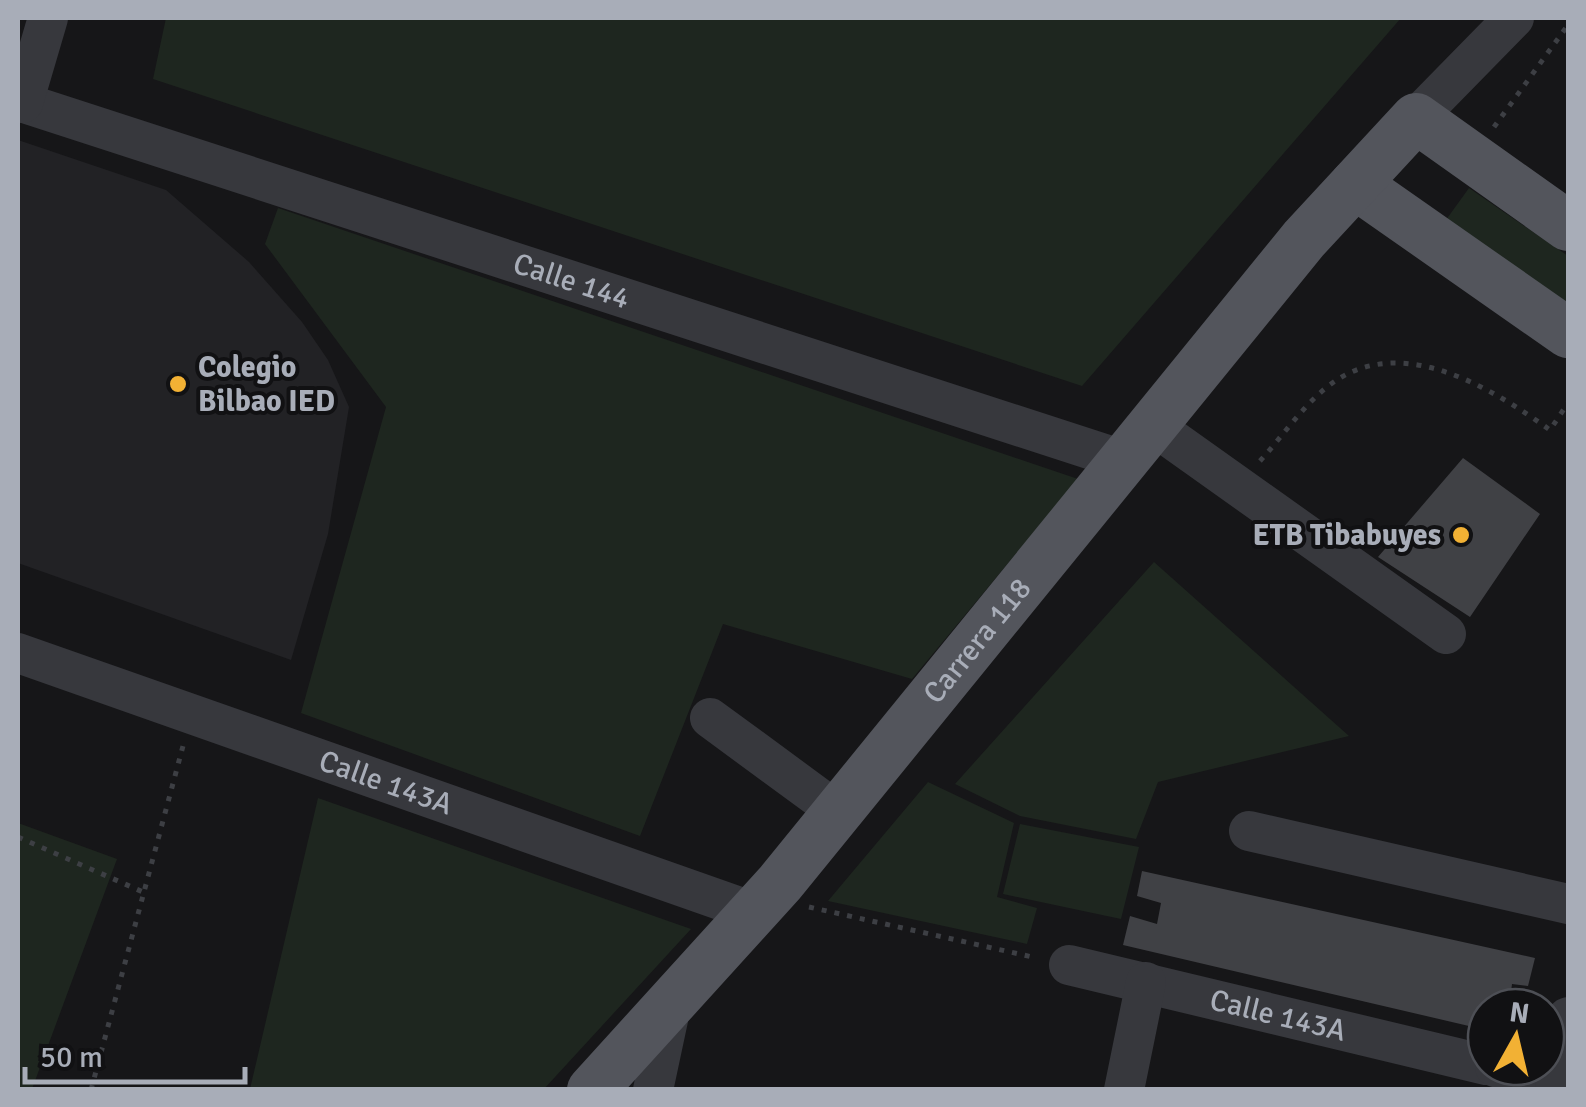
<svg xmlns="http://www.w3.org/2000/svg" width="1586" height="1107" viewBox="0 0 1586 1107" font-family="Signika,sans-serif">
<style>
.built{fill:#222225}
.green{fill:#1e261f}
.building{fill:#404145}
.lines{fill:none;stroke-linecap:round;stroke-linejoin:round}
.path{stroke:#3d3f44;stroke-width:5;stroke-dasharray:5 8;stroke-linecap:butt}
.minor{stroke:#37383d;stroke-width:40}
.major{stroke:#53555c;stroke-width:50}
.poi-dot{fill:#f2b134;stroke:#111113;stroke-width:4}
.labels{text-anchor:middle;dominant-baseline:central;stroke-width:8;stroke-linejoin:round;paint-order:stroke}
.street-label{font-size:30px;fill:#a8adb8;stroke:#111113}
.poi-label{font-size:30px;font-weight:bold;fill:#a8adb8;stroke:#111113;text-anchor:start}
</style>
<rect width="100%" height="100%" fill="#161618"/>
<path class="built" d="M18,140l148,50 83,72 53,60 26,38 21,47 -21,127 -37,126 -273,-97z"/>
<path class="green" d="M166,18h1235l-319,368 -929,-307z
M1469,188l99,68v56l-125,-88z
M278,208l800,271 -166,200 -189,-55 -83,212 -339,-123 85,-306 -121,-163z
M1154,562l195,174 -191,46 -22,57 -116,-23 -65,-32z
M928,782l86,41 -17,74 40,11 -10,36 -199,-43z
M318,798l373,131 -147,160h-294z
M18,823l99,36 -85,230h-14z
M1020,824l119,23 -18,72 -118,-25z"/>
<path class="building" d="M1463,458l77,56 -70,103 -92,-60z
M1142,871l393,87 -7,28 -16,-2 -2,16 14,2 -1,5h-37v23l-363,-85 7,-29 27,8 4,-21 -24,-7z"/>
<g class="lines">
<path class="path" d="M1494,127l74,-102
M1260,461c21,-23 42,-54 67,-74 71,-57 163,0 223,43l18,-27
M18,837l125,55
M809,907l228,51
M91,1090l92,-344"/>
<g class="minor">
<path id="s1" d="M18,101l1108,360"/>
<path d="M23,103l25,-85"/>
<path d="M1416,118l98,-100"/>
<path d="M1155,427l291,207"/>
<path id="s2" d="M18,653l736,259"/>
<path d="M710,718l128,94"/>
<path d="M1249,831l319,73"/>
<path id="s3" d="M1069,965l417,100"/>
<path d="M1495,1067l73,18"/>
<path d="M1555,1082l13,-65"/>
<path d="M653,1090l19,-89"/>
<path d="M1124,1090l22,-108"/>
</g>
<g class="major">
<path d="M1355,184l213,149"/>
<path id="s4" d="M592,1090l188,-207 524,-644 112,-121 152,108"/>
</g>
</g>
<g class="poi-dot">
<circle cx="178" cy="384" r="10"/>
<circle cx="1461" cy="535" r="10"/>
</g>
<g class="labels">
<g class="street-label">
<text stroke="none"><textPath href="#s1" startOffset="582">Calle 144</textPath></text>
<text stroke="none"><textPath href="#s4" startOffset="592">Carrera 118</textPath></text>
<text stroke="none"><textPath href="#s2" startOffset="390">Calle 143A</textPath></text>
<text stroke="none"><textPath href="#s3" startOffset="215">Calle 143A</textPath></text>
</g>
<g class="poi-label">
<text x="198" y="367">Colegio<tspan x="198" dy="34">Bilbao IED</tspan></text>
<text x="1441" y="535" text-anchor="end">ETB Tibabuyes</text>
</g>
</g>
<rect width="1586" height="1107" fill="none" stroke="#a8adb8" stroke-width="40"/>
<g transform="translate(1516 1037) rotate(8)"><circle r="48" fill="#111113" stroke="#4d4f55" stroke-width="2.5"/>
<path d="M0-8L18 38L0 25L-18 38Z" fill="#f2b134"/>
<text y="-15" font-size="28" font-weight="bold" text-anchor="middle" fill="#a8adb8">N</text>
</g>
<path d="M25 1067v15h220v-15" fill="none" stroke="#a8adb8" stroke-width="5"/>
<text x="40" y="1067" font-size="30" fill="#a8adb8" stroke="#111113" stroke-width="8" paint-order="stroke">50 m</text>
</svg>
